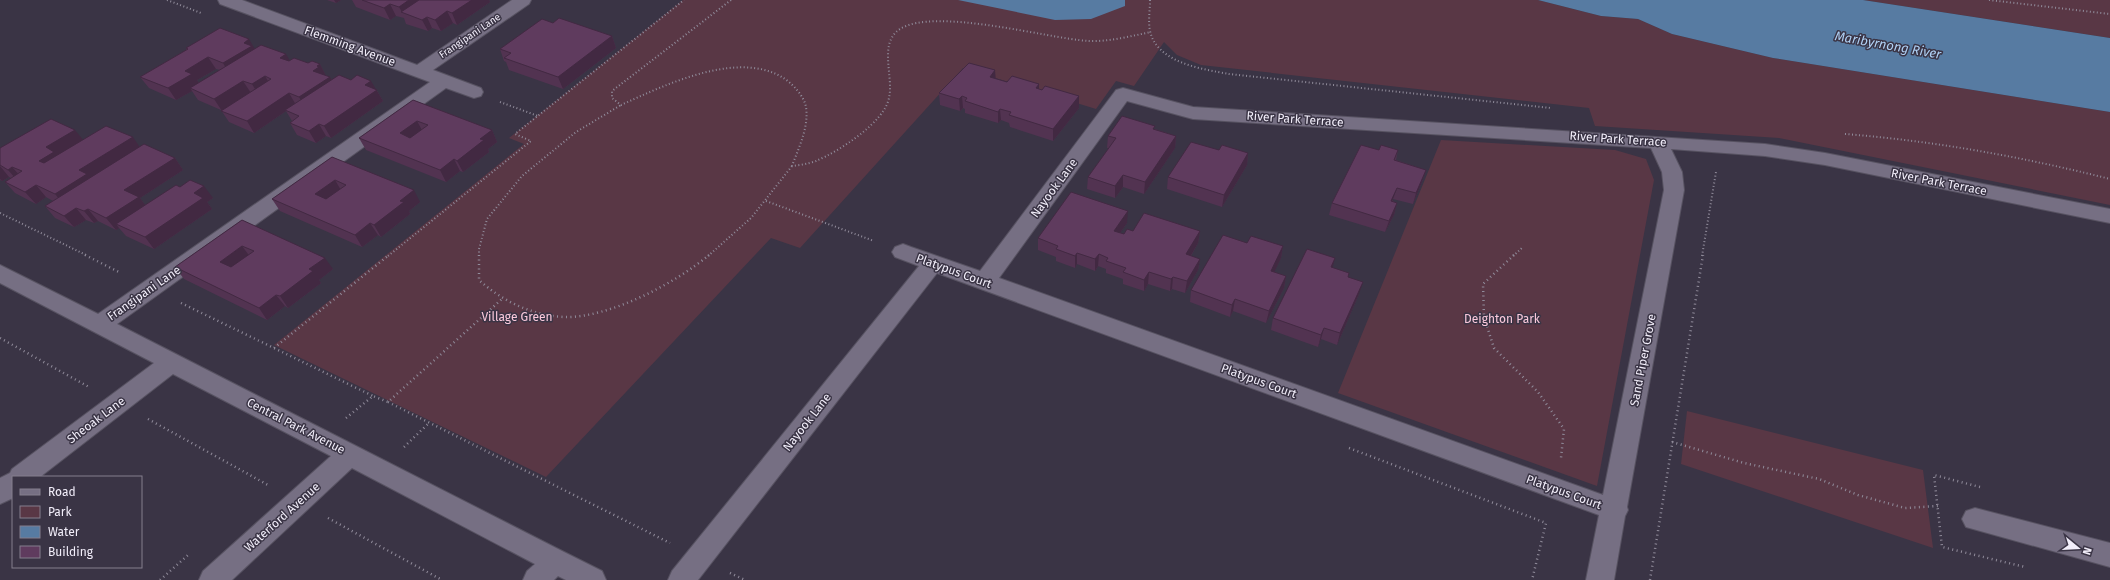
<svg xmlns="http://www.w3.org/2000/svg" width="2110" height="580" viewBox="0 0 2110 580" font-family="'Fira Sans',sans-serif">
<style>
.green{fill:#593745}
.water{fill:#577ba2}
.lines{fill:none;stroke-linecap:round;stroke-linejoin:round}
.minor-casing{stroke:#575261;stroke-width:2}
.path-far1{stroke:#918c9b;stroke-width:2;stroke-dasharray:1 2.5;stroke-linecap:butt}
.path{stroke:#918c9b;stroke-width:2.5;stroke-dasharray:1 3.5;stroke-linecap:butt}
.minor{fill:#766f83;fill-rule:evenodd}
.wall{fill:#523351;fill-rule:evenodd}
.shaded-wall{fill:#422942}
.building{fill:#5f3b5e;stroke:#422942;fill-rule:evenodd}
.labels{text-anchor:middle;dominant-baseline:central;stroke-width:3;stroke-linejoin:round;paint-order:stroke}
.far-street-label{font-size:10px;fill:#f2eefa;stroke:#3a3445}
.street-label{font-size:12px;fill:#f2eefa;stroke:#3a3445}
.park-label{font-size:12px;fill:#fbc9dc;stroke:#3a3445}
.water-label{font-size:13px;font-style:italic;fill:#b0d1f5;stroke:#3a3445}
</style>
<rect width="100%" height="100%" fill="#3a3445"/>
<path class="green" d="M683,0h855l63,16 37,3 34,15 101,24 337,54v93l-331,-67 -184,-12 -6,-18 -388,-43 -24,-10 -13,-13 -30,44 -18,-5 -20,28 -133,-41 -163,180 -29,-10 -225,239 -272,-132 250,-201 -15,-6z
M1863,0h247v38z
M1441,140l174,10 31,9 8,21 -57,306 -259,-93z
M1687,411l236,59 10,78 -252,-84z"/>
<path class="water" d="M958,0h167v6l-34,13 -36,1z
M1538,0h325l247,38v74l-337,-54 -101,-24 -34,-15 -37,-3z"/>
<g class="lines">
<defs>
<path id="minor" d="M218,0h24l175,65 95,-65h19l-2,4 -96,66 48,18 2,4 -2,4 -7,2 -28,-10 -329,236 447,228 38,19 4,9h-40l-8,-4 -4,4h-31l4,-9 8,-7 -183,-96 -120,112h-33l4,-9 128,-115 -158,-82 -133,103h-27v21l-13,6v-26l10,-5 2,-4 142,-106 -154,-80v-18l98,49 332,-232 -210,-78z
M1123,88l70,19 572,37 60,9 285,56v14l-285,-58 -60,-9 -94,-7 11,23 2,18 -57,317 1,3 -3,6 -11,64h-28l13,-65 -662,-242 -239,307h-30l4,-9 247,-305 -24,-9 -3,-5 3,-5 8,-3 8,3 69,24 136,-181zM1127,101l66,18 458,29 11,24 2,18 -61,305 -604,-217z
M1975,508l135,35v24l-144,-40 -4,-8 4,-8z"/>
</defs>
<use href="#minor" class="minor-casing"/>
<path class="path-far1" d="M167,0l34,13
M731,0l-119,91v7l9,7c44,-20 123,-59 168,-23 7,6 15,15 17,25 3,20 -7,40 -14,59 8,-1 16,-2 24,-5 23,-10 68,-38 73,-63 5,-21 -11,-55 11,-69 35,-22 146,9 188,12 21,1 43,-5 63,-9
M1150,0c0,10 -2,21 0,31 7,32 52,38 79,43l322,34
M1989,0l121,14
M500,102l38,14
M1845,134c90,7 178,23 265,45
M766,201l108,40
M0,213l88,43
M388,256l143,-115 -16,-7 169,-134
M479,256v-7l8,-30 35,-43 54,-44 45,-27
M708,256l43,-38 41,-52
M1513,256l9,-8
M1702,256l14,-84"/>
<path class="path" d="M85,255l36,18
M479,255v25c23,21 54,36 86,37 44,1 111,-34 144,-62
M1514,255l-31,29 1,33 10,31 44,44 26,37 -3,29
M181,303l192,93
M0,338l89,49
M274,348l115,-93
M388,402l282,141
M346,418l27,-22 15,6 114,-103
M148,419l120,66
M1672,442l72,21 75,16 39,16 47,13 33,-2
M404,447l25,-24
M1349,448l197,75 -14,57
M1980,487l-46,-12 8,72 83,20
M328,518l114,62
M730,573l15,7
M160,580l28,-25
M1650,580l53,-325"/>
<use href="#minor" class="minor"/>
</g>
<path class="wall" d="M327,0h14l-5,3z
M352,0h137l1,2 -33,23 -4,-2 -12,8 -9,-3 -4,3 -22,-7 -2,-6 -8,-2 -6,4 -34,-13z
M553,23l59,13 4,12 -53,41 -54,-19 -3,-8 -2,-1 -4,-12z
M186,48l69,1 35,12 30,3 6,12 6,4 44,9 7,12 -52,37 -5,-2 -10,7 -19,-8 -7,-12 2,-2 -6,-10 -32,22 -25,-11 -8,-12 -23,-10 -6,-9 -16,9 -27,-12 -9,-11 46,-27zM216,69l4,1 -21,13 -2,-3z
M996,79l11,3 32,2v5l40,7v12l-26,33 -43,-14 -1,-4 -8,-3 -3,3 -33,-10v-4l-2,-1 -3,3 -20,-6 -1,-12z
M413,100l79,30 5,12 -9,7 1,3 -26,20 -3,-1 -14,11 -80,-32 -7,-12z
M1155,129l21,7 -1,12 -31,46 -21,-7 -8,11 -28,-9 1,-12 21,-29h-2l1,-12z
M83,140l57,7 35,11 8,12 -43,28 5,7 35,-18 33,11 -6,4 5,7 -58,40 -28,-13 -7,-8 -3,2 -18,-9 -4,2 -8,-3 -12,7 -19,-9 -10,-12 8,-5 -7,-4 -10,7 -21,-11 -10,-11 6,-4 -2,-1 -7,4 -2,-1v-32z
M1219,150l29,3 -1,12 -25,42 -55,-18 1,-12z
M1379,150h19l-2,10 30,10 -4,12 -9,22 -20,-5v2l4,2 -3,12 -9,17 -56,-17 3,-12z
M332,157l88,45 -11,9 1,3 -29,23 -3,-2 -16,12 -82,-36 -8,-12z
M242,220l91,49 -14,11 2,3 -33,25 -3,-2 -18,14 -83,-41 -9,-12z
M1127,223l-7,10 4,1 9,-3h67l-2,12 -7,13 9,3 -2,11 -13,23 -13,-4 -2,2 -22,-7 -4,7 -21,-7v-5l-17,-6v-4l-8,-3 -3,5 -18,-7 -2,4 -19,-7v-4l-18,-7v-12z
M1247,243l36,3 -2,12 -7,14 12,4 -2,12 -18,35 -33,-12 -3,6 -40,-15 1,-12z
M1335,258l-3,9 16,10 11,17 -22,51 -16,-6 -3,8 -47,-17 2,-12z"/>
<path class="shaded-wall" d="M334,0h7l-5,3z
M409,0h18l-25,12 -3,-5z
M472,0h17l1,2 -33,23 -5,-12z
M390,4l6,12 -6,4 -6,-12z
M447,11l6,12 -12,8 -6,-11z
M427,17l5,11 -4,3 -6,-11z
M612,36l4,12 -53,41 -5,-12z
M249,39l7,12 -26,24 -7,-12 21,-20z
M286,54l7,12 -13,-8z
M208,57l8,12 -19,11 3,5 -10,3 2,3 -16,9 -8,-12 17,-17z
M320,64l6,12 -13,-5 4,-5z
M995,70l1,12 -6,-5z
M265,76l7,12 -13,8 -7,-12z
M330,77l6,12 -30,20 -7,-12z
M243,81l8,12 -29,18 -8,-12z
M371,81l12,20 -52,37 -7,-12 41,-41z
M1039,84v12l-3,-8z
M289,93l7,12 -11,5 1,1 -32,22 -7,-12z
M962,96l1,12 -3,3 -1,-12z
M1079,96v12l-26,33v-12z
M1000,109l1,11 -3,3v-11z
M417,121l6,11 -17,13 -6,-12z
M319,124l7,12 -10,7 -7,-12z
M75,130l9,11 -35,31 -10,-11 7,-14z
M492,130l5,12 -9,7 1,3 -26,20 -6,-11 23,-22z
M1176,136l-1,12 -31,46 1,-12z
M133,137l8,12 -76,57 -10,-12 24,-24z
M1248,153l-1,12 -25,42 2,-12z
M175,158l8,12 -43,28 8,11 -32,15 3,4 -3,2 -10,-12 18,-28z
M454,159l6,12 -14,11 -6,-12z
M0,166l9,11 -7,4 -2,-2z
M12,167l11,12 -5,2 -10,-11z
M1426,170l-4,12 -9,22 3,-11z
M1123,175v12l-8,11v-12z
M335,180l7,12 -19,14 -8,-12z
M36,185l10,12 -10,7 -11,-12z
M204,186l9,12 -6,4 5,7 -58,40 -9,-12 49,-44z
M1397,188l-4,11 -5,14 3,-12z
M414,190l6,12 -11,9 1,3 -29,23 -7,-12 26,-24z
M1397,203l-3,12 -9,17 4,-11z
M76,208l10,12 -12,7 -10,-11z
M88,209l10,12 -4,2 -10,-12z
M1128,211l-1,12 -14,20 1,-12z
M370,223l8,12 -16,12 -7,-12z
M1200,231l-2,12 -13,23 1,-12z
M242,246l9,12 -22,16 -9,-12z
M1283,246l-2,12 -12,25 2,-12z
M1077,253v11l-2,4v-12z
M1099,254l-1,12 -3,5v-12z
M325,258l8,11 -14,11 2,3 -33,25 -8,-12 29,-27z
M1335,258l-3,12 -1,-3z
M1200,259l-2,11 -13,23 2,-12z
M1149,272l-1,12 -4,7v-11z
M1286,276l-2,12 -18,35 3,-12z
M1173,277l-1,12 -2,2 1,-12z
M1363,282l-4,12 -22,51 3,-12z
M276,295l9,11 -18,14 -8,-12z
M1235,299l-2,12 -3,6 2,-12z
M1324,328l-3,11 -3,8 3,-12z"/>
<path class="building" d="M362,0h47l-10,7 -9,-3 -6,4z
M419,0h53l-20,13 -5,-2 -12,9 -8,-3 -5,3 -21,-8z
M559,18l53,18 -54,41 -54,-19 7,-5 -11,-4 42,-30 11,4z
M220,28l29,11 -5,4 8,3 -29,17 -15,-6 -23,14 7,3 -24,14 -28,-11 48,-28 -2,-1z
M261,45l25,9 -6,4 9,3 5,-3 14,5 4,-2 8,3 -3,2 2,1 -6,4 17,6 -31,20 -10,-4 -42,28 -26,-10 50,-32 -6,-3 -13,8 -9,-3 -29,18 -24,-11z
M969,63l26,7 -5,7 17,5 5,-6 27,8 -3,4 6,2 3,-4 34,10 -26,33 -44,-14 2,-3 -11,-3 -2,3 -33,-11 2,-3 -5,-2 -3,3 -20,-6z
M339,75l12,5 6,-5 14,6 -6,4 12,5 -53,36 -5,-2 -10,7 -19,-8 9,-7 -14,-6z
M413,100l79,30 -12,9 4,1 -27,21 -3,-2 -14,11 -81,-32zM417,121l11,4 -18,13 -10,-5z
M1122,116l33,10 -2,3 23,7 -31,46 -22,-7 -8,11 -27,-9 28,-39 -8,-2z
M51,119l24,11 -29,17 8,5 -15,9 5,2 62,-37 27,11 -54,33 8,4 -32,20 -19,-9 -11,7 -20,-10 17,-11 -10,-4 -4,3 -8,-5v-17z
M1191,142l28,8 3,-5 26,8 -24,42 -56,-18z
M144,144l31,14 -51,32 15,7 -33,21 -18,-9 -4,2 -8,-3 -12,8 -19,-10z
M1361,145l18,5 2,-5 17,5 -4,10 32,10 -10,23 -19,-5 -6,13 6,2 -8,18 -57,-18z
M332,157l82,33 -14,11 4,1 -30,23 -4,-2 -15,12 -83,-36zM335,180l11,5 -20,14 -11,-5z
M190,180l14,6 -10,7 9,5 -58,39 -29,-13 60,-39 4,2z
M1071,192l57,19 -14,20 10,3 3,-5 6,2 11,-18 56,18 -14,23 14,5 -13,22 -14,-4 -2,2 -22,-7 -5,8 -21,-8 3,-4 -20,-7 2,-3 -9,-4 -4,5 -18,-6 -2,3 -19,-7 2,-3 -20,-8z
M242,220l83,38 -16,11 4,2 -33,25 -4,-1 -17,13 -84,-41zM242,246l12,5 -23,16 -11,-5z
M1223,235l24,8 4,-7 32,10 -12,25 15,5 -17,35 -34,-12 -3,6 -41,-15z
M1307,249l28,9 -4,9 18,6 -1,4 15,5 -23,51 -16,-5 -3,7 -48,-17z"/>
<g class="labels">
<g class="far-street-label">
<text transform="translate(470 36) rotate(-34)">Frangipani Lane</text>
</g>
<g class="street-label">
<text transform="translate(350 46) rotate(20)">Flemming Avenue</text>
<text transform="translate(1295 119) rotate(4)">River Park Terrace</text>
<text transform="translate(1618 139) rotate(4)">River Park Terrace</text>
<text transform="translate(1939 182) rotate(11)">River Park Terrace</text>
<text transform="translate(1054 188) rotate(-54)">Nayook Lane</text>
<text transform="translate(954 271) rotate(20)">Platypus Court</text>
<text transform="translate(144 293) rotate(-35)">Frangipani Lane</text>
<text transform="translate(1643 360) rotate(-79)">Sand Piper Grove</text>
<text transform="translate(1259 381) rotate(20)">Platypus Court</text>
<text transform="translate(96 420) rotate(-37)">Sheoak Lane</text>
<text transform="translate(807 422) rotate(-52)">Nayook Lane</text>
<text transform="translate(296 426) rotate(27)">Central Park Avenue</text>
<text transform="translate(1564 492) rotate(20)">Platypus Court</text>
<text transform="translate(282 517) rotate(-42)">Waterford Avenue</text>
</g>
<g class="park-label">
<text x="517" y="317">Village Green</text>
<text x="1502" y="319">Deighton Park</text>
</g>
<g class="water-label">
<text transform="translate(1888 45) rotate(10)">Maribyrnong River</text>
</g>
</g>
<rect x="12" y="476" width="130" height="92" fill="#3a3445" stroke="#847e8d"/>
<rect x="20" y="489" width="20" height="6" fill="#766f83" stroke="#847e8d"/>
<text x="48" y="496" font-size="12" fill="#f2eefa">Road</text>
<rect x="20" y="506" width="20" height="12" fill="#593745" stroke="#847e8d"/>
<text x="48" y="516" font-size="12" fill="#f2eefa">Park</text>
<rect x="20" y="526" width="20" height="12" fill="#577ba2" stroke="#847e8d"/>
<text x="48" y="536" font-size="12" fill="#f2eefa">Water</text>
<rect x="20" y="546" width="20" height="12" fill="#5f3b5e" stroke="#847e8d"/>
<text x="48" y="556" font-size="12" fill="#f2eefa">Building</text>
<g transform="translate(2078 548) rotate(108)" stroke="#3a3445" stroke-width="3" paint-order="stroke">
<path d="M0-3L7 15L0 10L-7 15Z" fill="#f2eefa"/>
<text y="-6" font-size="11" font-weight="bold" text-anchor="middle" fill="#f2eefa">N</text>
</g>
</svg>
